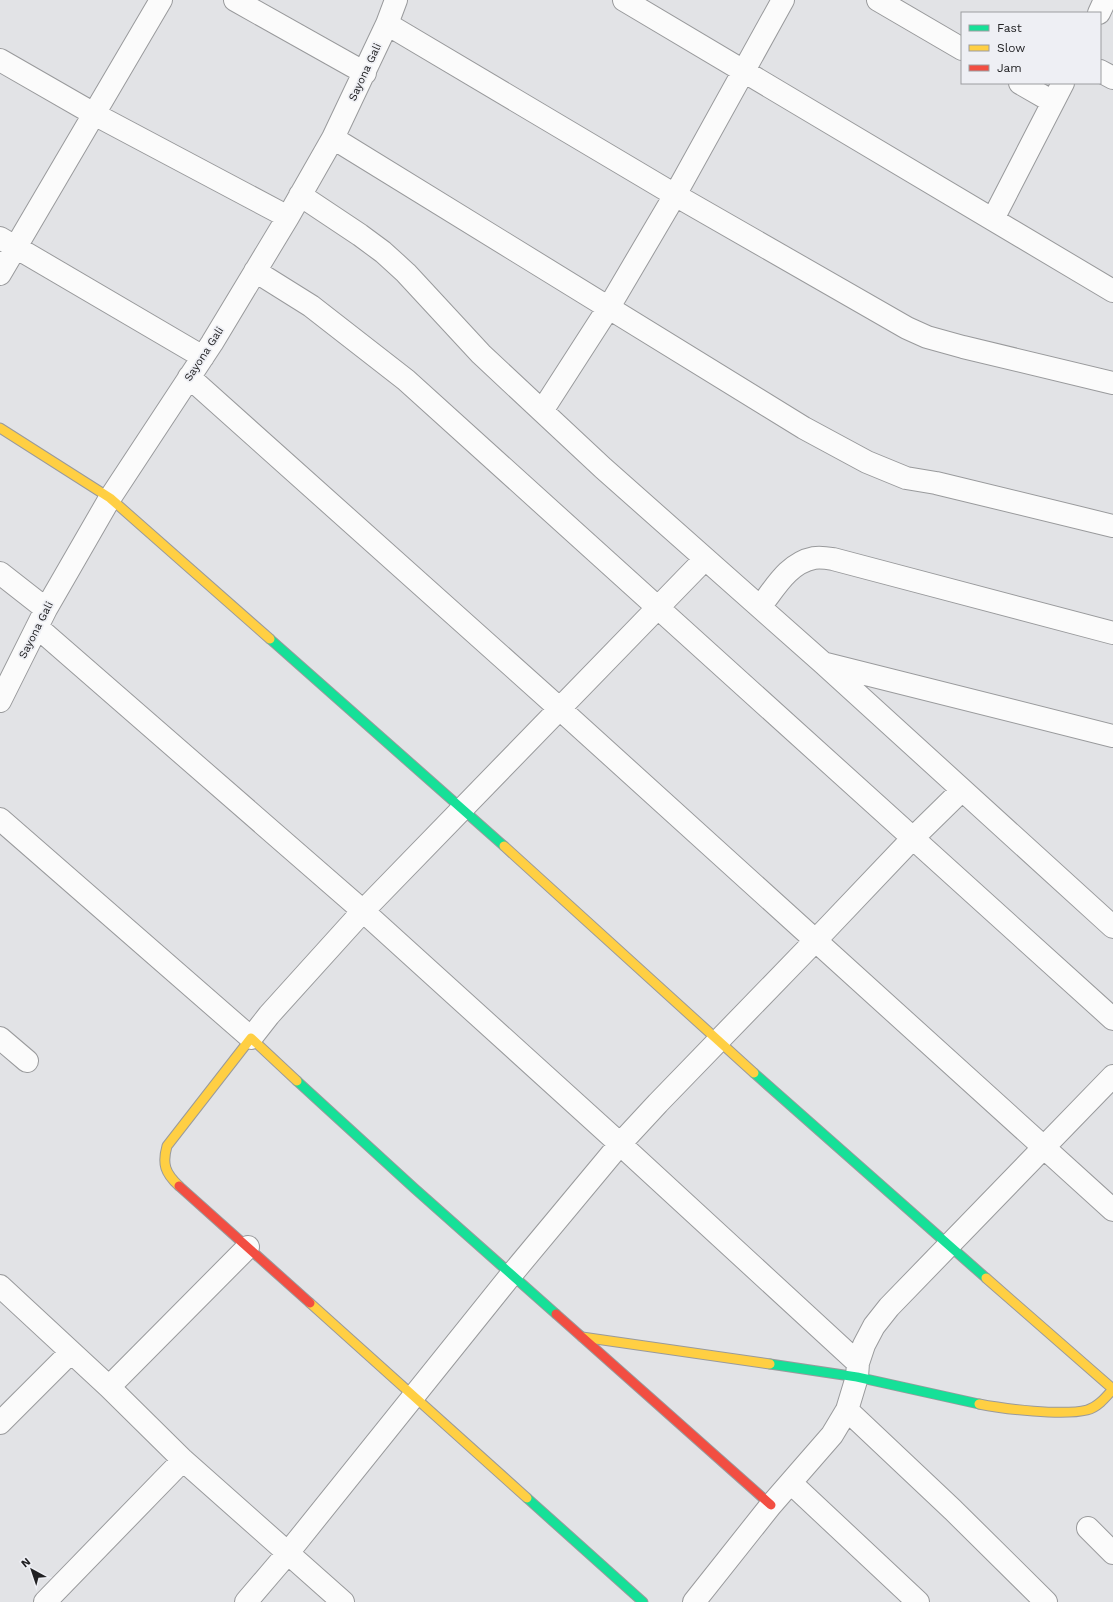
<svg xmlns="http://www.w3.org/2000/svg" width="1113" height="1602" viewBox="0 0 1113 1602" font-family="'Work Sans',sans-serif">
<style>
.lines{fill:none;stroke-linecap:round;stroke-linejoin:round}
.street-casing{stroke:#999a9c;stroke-width:24}
.fast-casing{stroke:#999a9c;stroke-width:11}
.slow-casing{stroke:#999a9c;stroke-width:11}
.jam-casing{stroke:#999a9c;stroke-width:11}
.street{stroke:#fbfbfb;stroke-width:22}
.fast{stroke:#16e098;stroke-width:9}
.slow{stroke:#ffcf43;stroke-width:9}
.jam{stroke:#f24e42;stroke-width:9}
.labels{text-anchor:middle;dominant-baseline:central;stroke-width:3.5;stroke-linejoin:round;paint-order:stroke}
.street-label{font-size:11px;fill:#212123;stroke:#eeeff4}
</style>
<rect width="100%" height="100%" fill="#e2e3e6"/>
<g class="lines">
<defs>
<path id="street" d="M235,0l130,73
M624,0l489,291
M878,0l84,49
M1099,13l6,-13
M387,24l288,171 232,133 20,9 36,10 150,36
M0,60l94,54 194,103
M1100,71l13,7
M1020,83l33,19
M333,138l471,290 63,34 39,16 30,5 177,43
M300,195l60,40 23,17 23,21 75,81 122,114 220,195 290,264
M993,219l70,-136
M0,238l203,119
M255,271l56,35 95,74 707,639
M0,274l161,-274
M189,377l371,332 553,501
M542,411l67,-104 66,-112 108,-195
M0,573l46,36
M760,607c15,-19 28,-44 54,-49 6,-1 13,0 19,1l280,74
M37,627l326,284 257,233 238,219
M826,664l287,72
M0,701l46,-92 64,-111 102,-155 76,-126 45,-79 54,-114 9,-24
M0,819l251,219 18,-23 94,-104 342,-352
M0,1038l27,23
M0,1286l109,101 74,73 160,142
M109,1387l139,-140
M847,1410l106,100 93,92
M0,1423l71,-71
M791,1483l127,119
M1088,1528l25,25
M45,1602l138,-142
M246,1602l41,-48 224,-279 109,-131 38,-41 157,-162 98,-103 49,-48
M694,1602l77,-97 61,-70 15,-25 10,-33 1,-14 6,-18 10,-19 15,-19 224,-231"/>
<path id="fast" d="M270,639l234,207
M754,1073l232,205
M297,1081l117,107 142,126
M770,1364l87,13 122,27
M527,1498l116,104"/>
<path id="slow" d="M0,428l110,70 160,141
M504,846l250,227
M179,1186c-14,-13 -17,-22 -12,-40l84,-108 46,43
M310,1303l217,195
M582,1337l188,27
M979,1404c25,5 84,12 108,6 11,-3 19,-13 26,-21l-127,-111"/>
<path id="jam" d="M179,1186l131,117
M556,1314l215,191"/>
</defs>
<use href="#street" class="street-casing"/>
<use href="#fast" class="fast-casing"/>
<use href="#slow" class="slow-casing"/>
<use href="#jam" class="jam-casing"/>
<use href="#street" class="street"/>
<use href="#fast" class="fast"/>
<use href="#slow" class="slow"/>
<use href="#jam" class="jam"/>
</g>
<g class="labels">
<g class="street-label">
<text transform="translate(365 72) rotate(-65)">Sayona Gali</text>
<text transform="translate(204 354) rotate(-57)">Sayona Gali</text>
<text transform="translate(36 630) rotate(-63)">Sayona Gali</text>
</g>
</g>
<rect x="961" y="12" width="140" height="72" fill="#eeeff4" stroke="#9c9da0"/>
<rect x="969" y="25" width="20" height="6" fill="#16e098" stroke="#9c9da0"/>
<text x="997" y="32" font-size="12" fill="#212123">Fast</text>
<rect x="969" y="45" width="20" height="6" fill="#ffcf43" stroke="#9c9da0"/>
<text x="997" y="52" font-size="12" fill="#212123">Slow</text>
<rect x="969" y="65" width="20" height="6" fill="#f24e42" stroke="#9c9da0"/>
<text x="997" y="72" font-size="12" fill="#212123">Jam</text>
<g transform="translate(32 1570) rotate(320)" stroke="#eeeff4" stroke-width="3" paint-order="stroke">
<path d="M0-3L7 15L0 10L-7 15Z" fill="#212123"/>
<text y="-6" font-size="11" font-weight="bold" text-anchor="middle" fill="#212123">N</text>
</g>
</svg>
